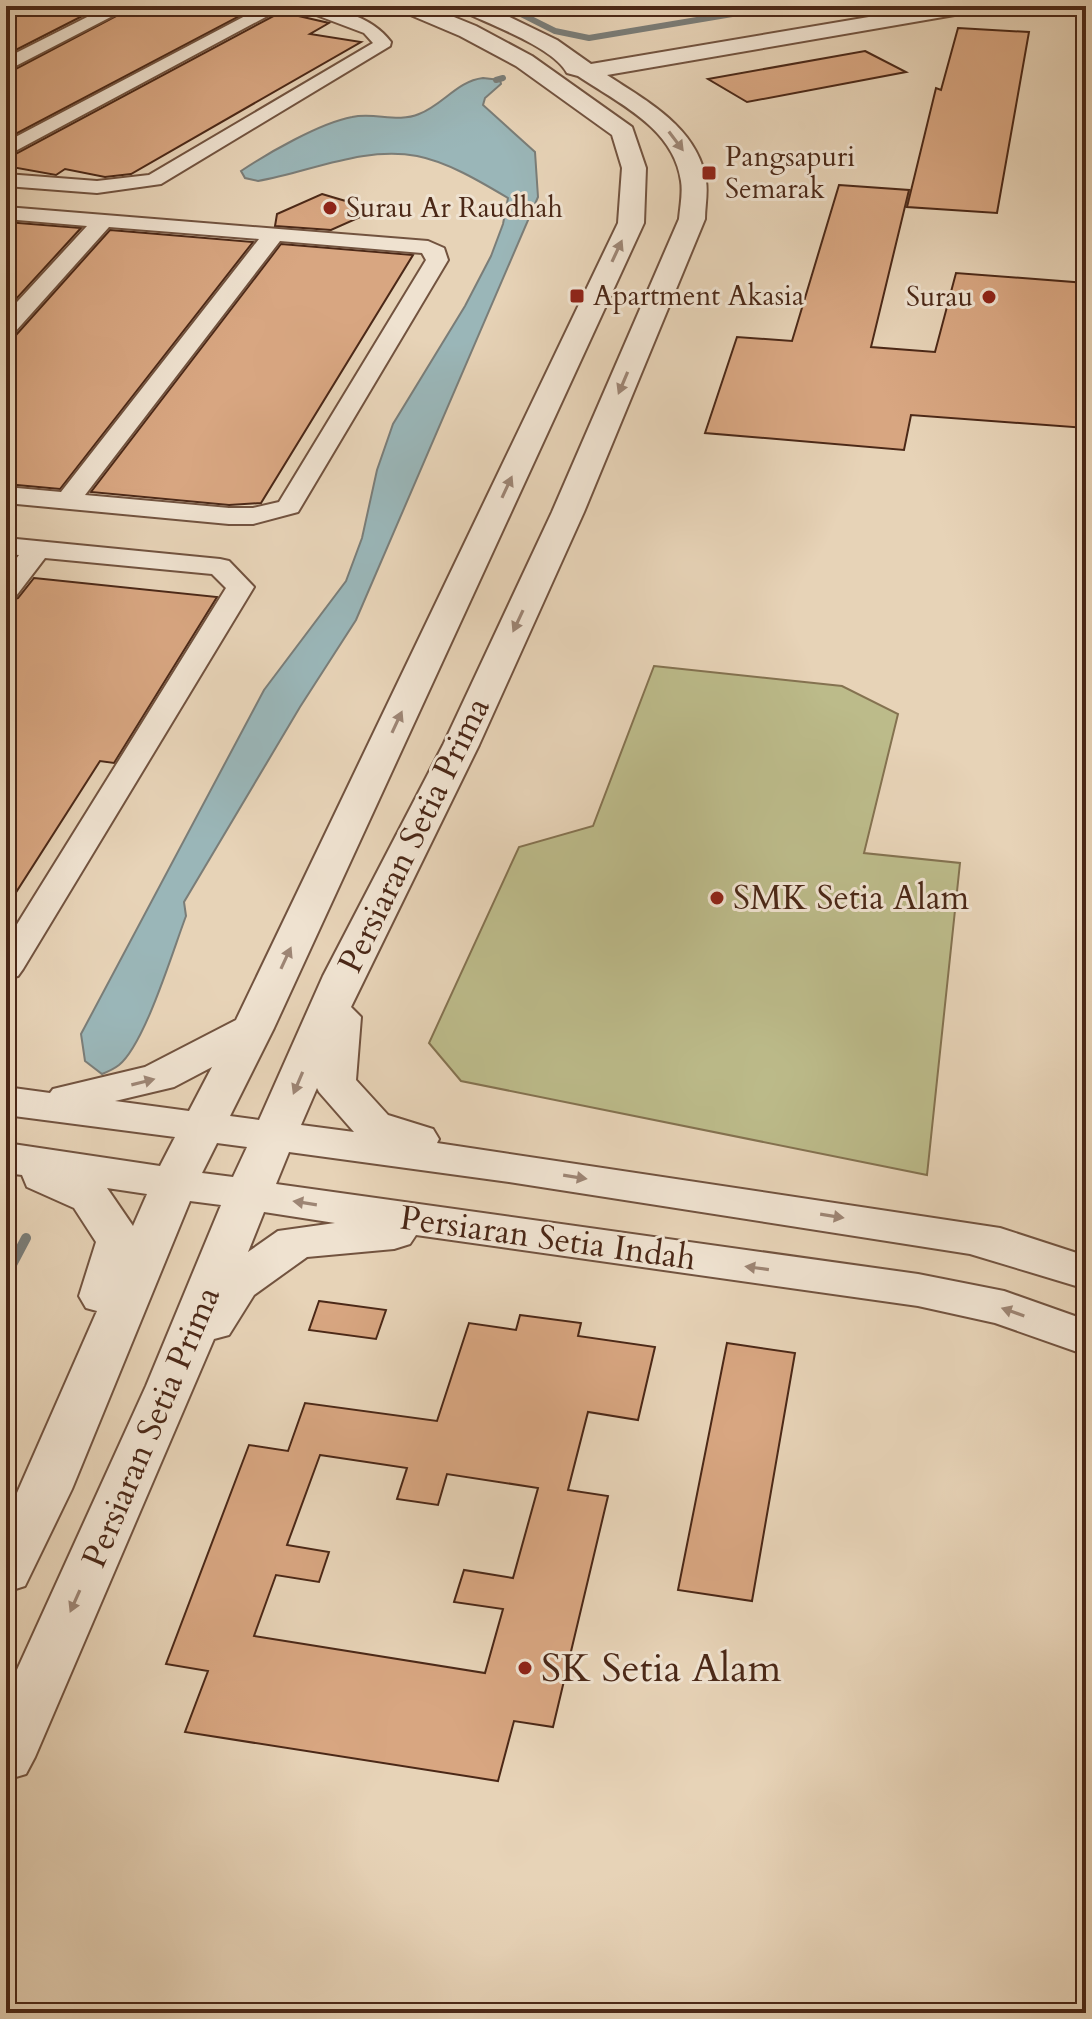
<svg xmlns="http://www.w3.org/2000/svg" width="1092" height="2019" viewBox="0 0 1092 2019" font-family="Cardo,serif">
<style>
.green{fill:#bcbb8a;stroke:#847250;stroke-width:2}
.water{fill:#9ab6b8;stroke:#7a7d78;stroke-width:2}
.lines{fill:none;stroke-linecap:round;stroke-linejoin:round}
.stream-far1{stroke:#7a7d78;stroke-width:6}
.stream{stroke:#7a7d78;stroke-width:10}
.building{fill:#d8a681;stroke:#4b2817;stroke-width:2;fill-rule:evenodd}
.minor-casing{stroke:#72533f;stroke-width:4}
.tertiary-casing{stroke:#72533f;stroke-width:4}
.minor{fill:#efe2d0;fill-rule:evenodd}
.tertiary{fill:#efe2d0;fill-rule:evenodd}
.oneway{fill:#9d8574}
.poi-dot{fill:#8f2418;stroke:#efe2d0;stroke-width:3}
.labels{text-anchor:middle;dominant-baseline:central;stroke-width:6;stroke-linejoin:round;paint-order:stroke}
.far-poi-label{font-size:28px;fill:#4b2817;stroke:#efe2d0;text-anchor:start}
.street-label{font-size:34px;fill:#4b2817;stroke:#efe2d0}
.poi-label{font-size:34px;fill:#4b2817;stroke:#efe2d0;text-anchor:start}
.near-poi-label{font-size:40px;fill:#4b2817;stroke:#efe2d0;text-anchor:start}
</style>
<rect width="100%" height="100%" fill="#e7d3b7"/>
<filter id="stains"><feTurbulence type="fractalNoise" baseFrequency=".0025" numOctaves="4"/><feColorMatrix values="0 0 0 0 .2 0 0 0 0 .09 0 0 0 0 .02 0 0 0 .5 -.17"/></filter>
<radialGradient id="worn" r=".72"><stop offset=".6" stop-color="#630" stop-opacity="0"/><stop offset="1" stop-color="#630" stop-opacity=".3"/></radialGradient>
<path class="green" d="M654,666l188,20 56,28 -34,139 96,10 -33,312 -466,-94 -32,-38 90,-196 74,-21z"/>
<path class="water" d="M483,78l17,2 1,4 -16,14 -2,7 52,47 3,45 -182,423 -56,87 -116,195 2,14c-13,34 -41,128 -67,149 -5,4 -12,7 -17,9l-17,-13 -4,-27 183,-344 82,-109 16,-43 15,-68 16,-46 72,-118 26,-50 12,-32 5,-26c-27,-16 -60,-36 -91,-42 -54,-10 -107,16 -159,25l-13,-3 -4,-7c27,-18 79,-48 111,-54 22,-5 46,6 67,-3 24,-9 38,-33 64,-36z"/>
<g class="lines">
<path class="stream-far1" d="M505,6l50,25 34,7 192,-32
M496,80l7,-2"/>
<path class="stream" d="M6,1276l20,-38"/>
</g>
<path class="building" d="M6,6h96l-96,49z
M135,6l120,2 -249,131v-65z
M281,12l48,11 -19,11 51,8 -230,132 -26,3 -40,-8 -9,6 -50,-9v-7z
M958,28l71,4 -32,181 -90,-6 29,-119 5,2z
M865,51l41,21 -159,30 -39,-23z
M839,185l70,5 -38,157 64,5 21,-79 130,10v145l-175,-13 -7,35 -199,-17 32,-96 55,4z
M322,194l54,16 -45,20 -56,-4 2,-12z
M6,222l75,6 -75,82z
M110,230l143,12 -193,247 -54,-5v-146l10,-3z
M281,244l132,11 -152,248 -32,2 -138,-13z
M34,578l183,19 -103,166 -14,-2 -94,147v-307l12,-3z
M319,1301l67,9 -10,29 -67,-9z
M520,1315l61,8 -3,13 77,11 -17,73 -50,-8 -20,78 40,6 -55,231 -39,-6 -16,60 -313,-49 23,-61 -42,-7 83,-219 39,6 17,-48 132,18 32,-98 47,7zM320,1455l87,13 -10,31 41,6 9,-31 91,14 -25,90 -49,-8 -10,32 49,7 -18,64 -231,-37 22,-61 43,7 10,-30 -42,-7z
M727,1343l68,10 -43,248 -74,-11z"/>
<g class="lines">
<defs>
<path id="minor" d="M109,6h23l-126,65v-13z
M264,6h22l-280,150v-14z
M300,6c32,0 71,9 91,36l-1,4 -229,138 -64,9 -91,-7v-12l91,7 52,-6 224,-132 -9,-10 -61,-23z
M6,207l422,34 16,7 4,12 -150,252 -45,12h-24l-223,-21v-16l55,5 198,-253 -150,-12 -95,106 -8,2v-21l81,-88 -81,-7zM280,241l142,12 4,7 -147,242 -26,6h-24l-144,-13z
M6,538l214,21 9,2 25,26 -231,382 -5,7 -12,3v-37l220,-354 -14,-14 -167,-16 -29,38 -10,2v-26l13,-17 -13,-1z"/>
<path id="tertiary" d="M398,6h29l49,20 56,30 100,71 14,41 -2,55 -370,805 -44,88 29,4 64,-144 120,-231 109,-233 127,-293c1,-12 4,-26 2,-38 -7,-53 -63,-78 -103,-105l-11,-3c-14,-26 -76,-48 -105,-62l-3,-5h28l70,34 34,24 343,-58h49l-11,6 -365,63c41,27 91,53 99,106 2,12 -1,26 -1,38l-121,293 -105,233 -128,262 10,10 -5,63 32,35 45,14 6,10 -2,4 563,85 86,28v33l-116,-35 -461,-72 -220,-30 -13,32 642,90 86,17 82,29v35l-91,-32 -77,-17 -502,-71 -6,9 -16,5 -87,8 -53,38 -25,40 -15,4 -179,418 -9,17 -20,6v-86l140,-308 75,-181 -31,-4 -118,288 -47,97 -19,6v-74l91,-207 -11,-3 -7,-12 17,-54 -22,-34 -47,-21 -5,-12 -16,-2v-30l154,23 15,-29 -169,-22v-28l44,6 3,-4 92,-22 91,-47 382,-797 4,-55 -10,-33 -96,-69 -56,-30 -59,-25zM212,1067l-23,44 -74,-10 59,-14zM317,1088l2,4 35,40 -53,-7zM217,1143l30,4 -14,30 -31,-4zM107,1188l40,6 -14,32zM264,1212l71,11 -57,8 -30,21z"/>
</defs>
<use href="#minor" class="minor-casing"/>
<use href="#tertiary" class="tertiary-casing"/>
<use href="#minor" class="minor"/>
<use href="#tertiary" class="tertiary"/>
</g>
<defs><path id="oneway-solid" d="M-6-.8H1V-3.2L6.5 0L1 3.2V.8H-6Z" transform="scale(2)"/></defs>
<g class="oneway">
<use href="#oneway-solid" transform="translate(676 141) rotate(53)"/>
<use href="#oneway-solid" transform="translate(617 251) rotate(-65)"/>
<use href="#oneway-solid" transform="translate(623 383) rotate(113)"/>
<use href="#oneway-solid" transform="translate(507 487) rotate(-65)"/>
<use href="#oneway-solid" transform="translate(518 621) rotate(115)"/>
<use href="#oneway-solid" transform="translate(397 722) rotate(-65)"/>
<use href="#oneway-solid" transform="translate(286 958) rotate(-65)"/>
<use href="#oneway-solid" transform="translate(143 1082) rotate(-14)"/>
<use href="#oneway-solid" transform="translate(298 1083) rotate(113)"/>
<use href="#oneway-solid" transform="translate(575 1177) rotate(9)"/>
<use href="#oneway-solid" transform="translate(305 1203) rotate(-171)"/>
<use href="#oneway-solid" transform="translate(832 1216) rotate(9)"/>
<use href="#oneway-solid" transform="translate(757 1268) rotate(-172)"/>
<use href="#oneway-solid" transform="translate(1013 1312) rotate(-161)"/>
<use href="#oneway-solid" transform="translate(75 1601) rotate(114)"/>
</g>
<g class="poi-dot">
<rect x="701" y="165" width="16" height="16" rx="4"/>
<circle cx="330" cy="208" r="8"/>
<rect x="569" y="288" width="16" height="16" rx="4"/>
<circle cx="989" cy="297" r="8"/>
<circle cx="717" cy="898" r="8"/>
<circle cx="525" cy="1668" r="8"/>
</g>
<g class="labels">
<g class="far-poi-label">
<text x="725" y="157">Pangsapuri<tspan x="725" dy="32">Semarak</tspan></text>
<text x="346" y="208">Surau Ar Raudhah</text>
<text x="593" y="296">Apartment Akasia</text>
<text x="973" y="297" text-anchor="end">Surau</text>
</g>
<g class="street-label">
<text transform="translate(414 835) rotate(-64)">Persiaran Setia Prima</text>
<text transform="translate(548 1238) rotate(8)">Persiaran Setia Indah</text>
<text transform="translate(151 1427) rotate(-67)">Persiaran Setia Prima</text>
</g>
<g class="poi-label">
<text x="733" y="898">SMK Setia Alam</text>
</g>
<g class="near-poi-label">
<text x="541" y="1668">SK Setia Alam</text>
</g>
</g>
<rect width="1092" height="2019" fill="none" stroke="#e7d3b7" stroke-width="32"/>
<rect x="8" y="8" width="1076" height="2003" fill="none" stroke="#4b2817" stroke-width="4"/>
<rect x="16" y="16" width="1060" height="1987" fill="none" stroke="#4b2817" stroke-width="2"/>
<rect width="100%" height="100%" filter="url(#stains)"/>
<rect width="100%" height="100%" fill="url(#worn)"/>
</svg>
